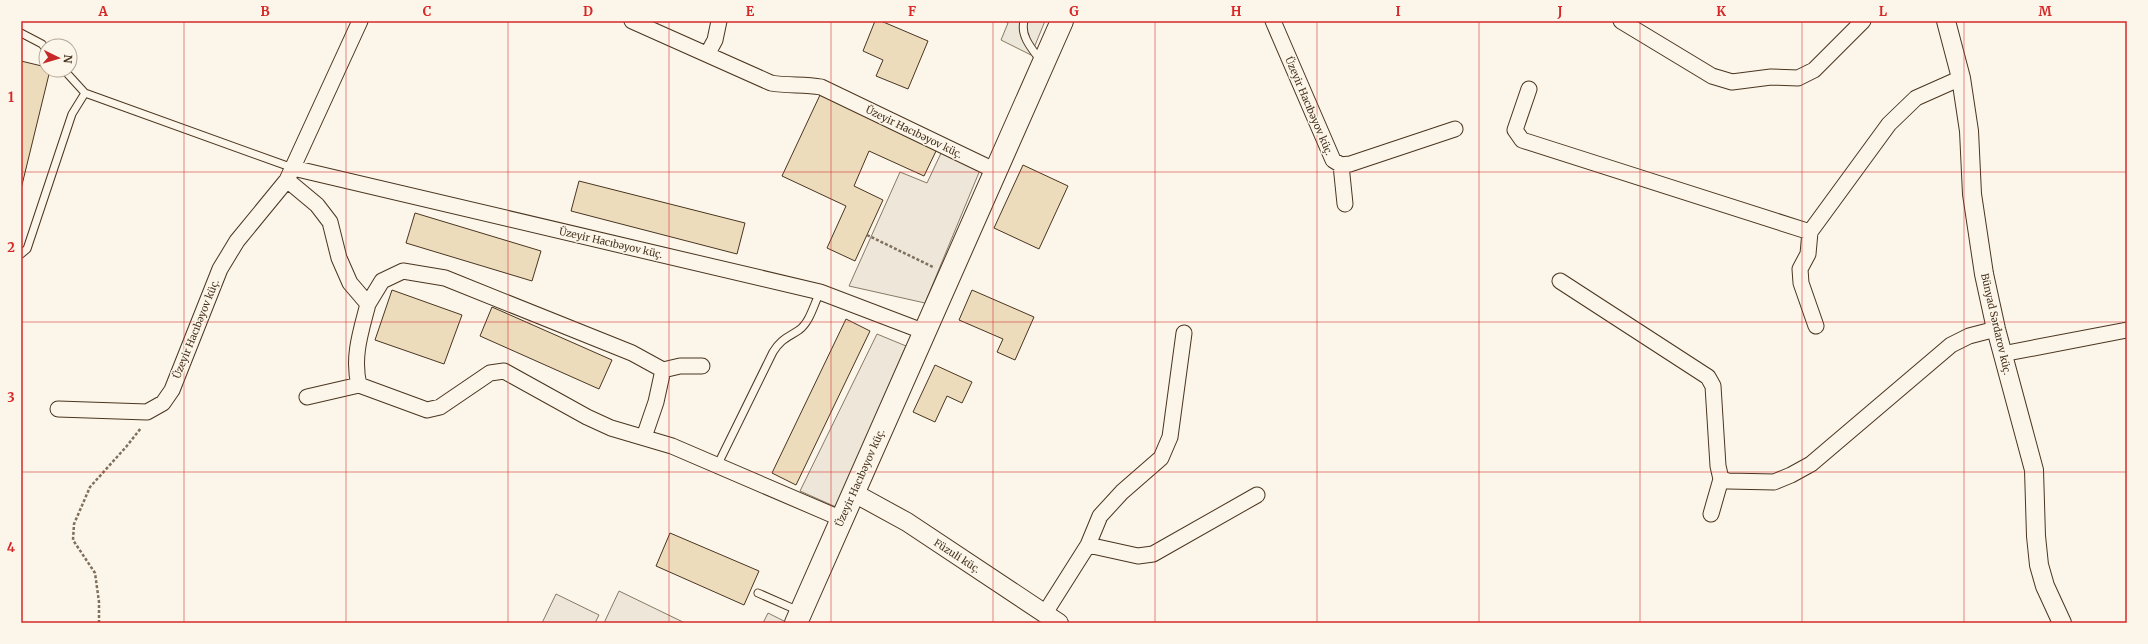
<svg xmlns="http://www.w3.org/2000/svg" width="2148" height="644" viewBox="0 0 2148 644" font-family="Merriweather,serif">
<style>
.green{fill:#ede6d9;stroke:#887966}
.parking{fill:#ede7d9;stroke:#887966}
.building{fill:#ecdcbc;stroke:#4a3520}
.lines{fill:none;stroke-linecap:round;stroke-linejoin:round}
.service-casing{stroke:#4a3520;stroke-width:9}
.minor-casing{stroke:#4a3520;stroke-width:17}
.tertiary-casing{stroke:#4a3520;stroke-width:20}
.primary-casing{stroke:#4a3520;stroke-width:24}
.path{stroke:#7f6f5c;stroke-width:2.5;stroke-dasharray:3 2;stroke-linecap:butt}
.service{stroke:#fbf6e9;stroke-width:7}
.minor{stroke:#fbf6e9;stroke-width:15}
.tertiary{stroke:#fbf6e9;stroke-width:18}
.primary{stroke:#fbf6e9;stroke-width:22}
.grid{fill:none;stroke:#d62828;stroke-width:1;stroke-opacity:0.55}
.labels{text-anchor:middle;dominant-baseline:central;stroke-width:3;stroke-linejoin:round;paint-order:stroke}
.street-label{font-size:10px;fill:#4a3520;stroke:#fbf6e9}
.neatline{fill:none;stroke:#d62828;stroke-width:1.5}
.grid-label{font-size:13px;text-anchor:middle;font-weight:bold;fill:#d62828}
</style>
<rect width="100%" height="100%" fill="#fbf6e9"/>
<path class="green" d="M942,151l38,19 -55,133 -76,-17 51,-114 27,11z
M877,334l29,12 -70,161 -36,-16z
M619,591l66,32h-81z
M556,594l43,21 -4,8h-53z
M768,613l18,9v1h-23z"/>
<path class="parking" d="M1004,21h41l-14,34 -30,-15 7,-17z"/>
<path class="building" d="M875,21h6l47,20 -20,48 -32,-13 7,-16 -20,-9z
M21,61l25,6v3h4l-29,119z
M820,95l117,54 -13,27 -55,-25 -15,35 29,14 -28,61 -28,-13 19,-42 -64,-30z
M1023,165l45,21 -29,63 -45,-21z
M579,181l166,42 -8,31 -166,-43z
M415,213l126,38 -9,30 -126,-38z
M392,290l70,25 -18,49 -69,-24z
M972,290l62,27 -19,43 -18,-8 6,-13 -44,-19z
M492,307l120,53 -13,29 -119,-53z
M846,319l24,12 -74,154 -24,-12z
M935,365l37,17 -10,21 -15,-7 -12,26 -22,-10z
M670,533l89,38 -15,34 -88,-39z"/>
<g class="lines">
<defs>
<path id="service" d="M1024,21c-4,15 8,28 17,40
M21,33l21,11 4,5
M64,70l21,23 208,75
M21,254l6,-5 45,-135 13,-21
M717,466l56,-114c8,-13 14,-14 26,-22 11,-8 15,-26 21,-38
M758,593l41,18"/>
<path id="minor" d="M632,21l139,62c17,3 33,1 50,4l175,84
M1273,21l60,139 8,5 9,-1 105,-35
M1621,21l91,55 20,6 39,-5 27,1 16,-8 49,-49
M708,53l7,-13 4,-19
M1529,89l-14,41 7,10 288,92
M1341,165l4,39
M293,168l527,124 105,40
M287,180l30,25 13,17 9,36 11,25 18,21c-7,27 -16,53 -9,81l68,25 13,-3 50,-34 14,-2 83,46 24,11 61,18 170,73
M1560,281l148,96 5,9 5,80 3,13 7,2 46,1 17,-7 20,-11 140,-119 18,-9 27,-7
M368,304l14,-23 21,-10 42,7 187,75 31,17 -7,32 -12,35
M1816,326l-15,-43 -1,-14 8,-15 2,-22 79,-108 27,-26 45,-20
M2002,354l125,-24
M663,370l17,-4h22
M307,397l52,-12
M58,409l89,3 16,-9 9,-13 48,-121 17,-28 50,-61 73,-159
M1711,514l10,-35
M1088,545l50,11 15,-2 104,-59
M1045,613l43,-68 12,-29 22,-24 39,-34 9,-21 14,-104"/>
<path id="tertiary" d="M1946,21l15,57 8,53 3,63 12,80 12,55 38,141 2,66 3,29 6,21 17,37
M854,493l53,29 152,101"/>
<path id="primary" d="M796,623l266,-602"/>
</defs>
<use href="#service" class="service-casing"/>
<use href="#minor" class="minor-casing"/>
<use href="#tertiary" class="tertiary-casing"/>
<use href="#primary" class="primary-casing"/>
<path class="path" d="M867,235l66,32
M99,623v-21l-4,-29 -22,-33 1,-16 16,-37 36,-40 15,-19"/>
<use href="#service" class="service"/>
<use href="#minor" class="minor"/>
<use href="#tertiary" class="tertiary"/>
<use href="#primary" class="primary"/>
</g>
<path class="grid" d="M184,21v602M346,21v602M508,21v602M669,21v602M831,21v602M993,21v602M1155,21v602M1317,21v602M1479,21v602M1640,21v602M1802,21v602M1964,21v602M21,172h2106M21,322h2106M21,472h2106"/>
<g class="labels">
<g class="street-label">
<text transform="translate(1309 106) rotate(67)">Üzeyir Hacıbəyov küç.</text>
<text transform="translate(914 132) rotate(26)">Üzeyir Hacıbəyov küç.</text>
<text transform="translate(611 243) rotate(13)">Üzeyir Hacıbəyov küç.</text>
<text transform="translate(1996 324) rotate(77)">Bünyad Sərdarov küç.</text>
<text transform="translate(196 329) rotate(-68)">Üzeyir Hacıbəyov küç.</text>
<text transform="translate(860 478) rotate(-66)">Üzeyir Hacıbəyov küç.</text>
<text transform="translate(957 556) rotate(33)">Füzuli küç.</text>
</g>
</g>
<rect width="2148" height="644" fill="none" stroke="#fbf6e9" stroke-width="44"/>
<g transform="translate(58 58) rotate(95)"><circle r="19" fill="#fbf6e9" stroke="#b4a999"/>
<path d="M0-3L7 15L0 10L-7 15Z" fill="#c62828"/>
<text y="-6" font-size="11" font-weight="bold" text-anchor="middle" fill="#4a3520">N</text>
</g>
<rect x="22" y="22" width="2104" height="600" class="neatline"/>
<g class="grid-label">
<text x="103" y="16">A</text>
<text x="265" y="16">B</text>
<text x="427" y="16">C</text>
<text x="588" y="16">D</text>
<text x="750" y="16">E</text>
<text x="912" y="16">F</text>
<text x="1074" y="16">G</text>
<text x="1236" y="16">H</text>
<text x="1398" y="16">I</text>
<text x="1560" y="16">J</text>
<text x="1721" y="16">K</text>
<text x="1883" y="16">L</text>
<text x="2045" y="16">M</text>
<text x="11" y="102">1</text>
<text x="11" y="252">2</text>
<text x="11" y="402">3</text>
<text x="11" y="552">4</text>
</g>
</svg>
